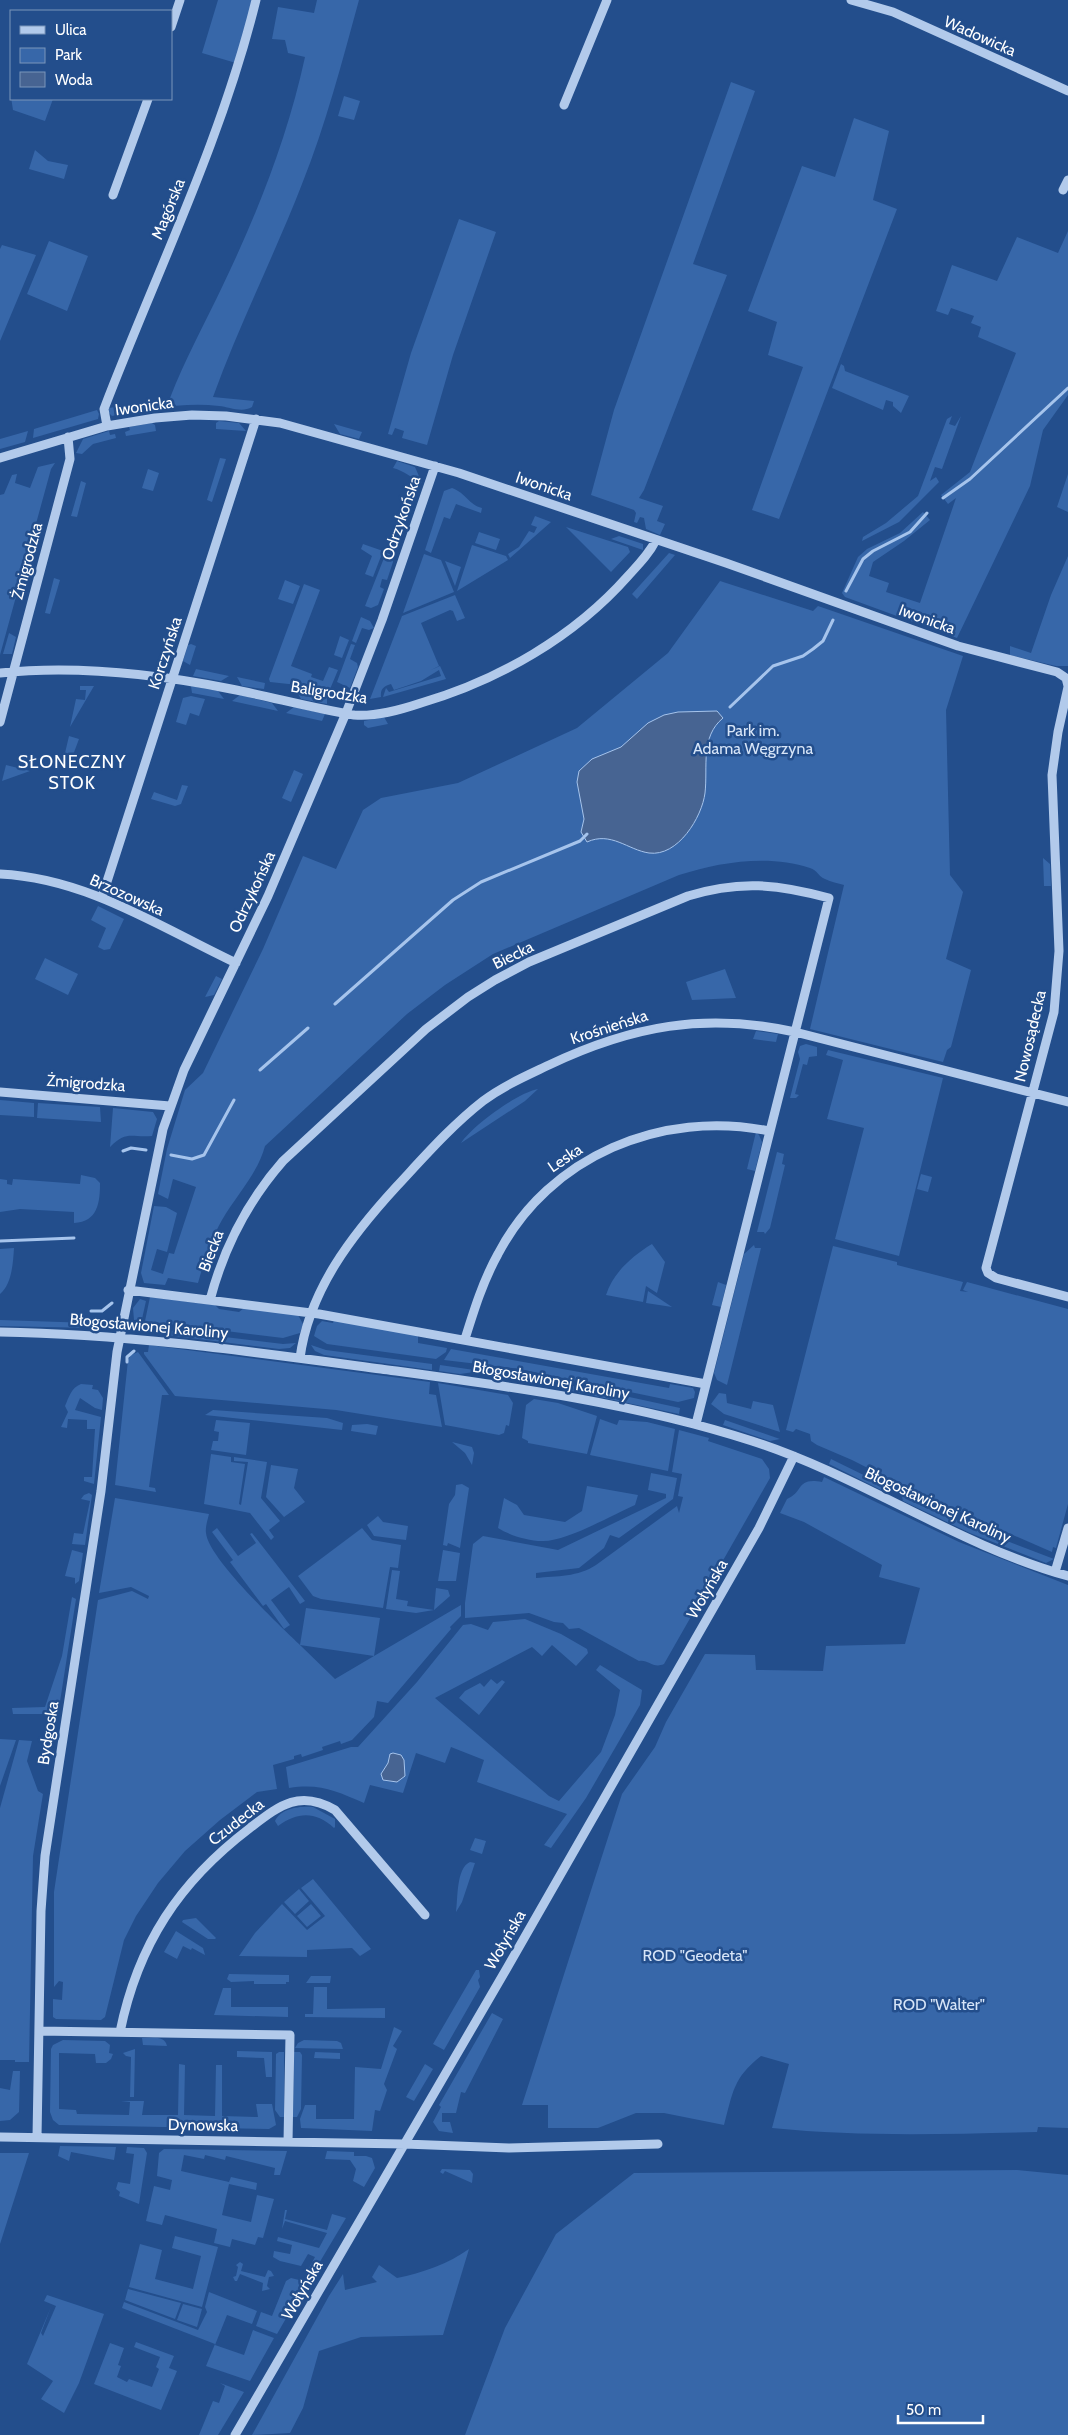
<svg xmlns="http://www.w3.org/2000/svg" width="1068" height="2435" viewBox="0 0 1068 2435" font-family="Cabin,sans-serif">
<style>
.green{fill:#3767a9;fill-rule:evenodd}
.water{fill:#476492;stroke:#a6c4ec}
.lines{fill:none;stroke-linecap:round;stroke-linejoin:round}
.stream{stroke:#a6c4ec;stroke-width:3}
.minor{stroke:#b2caeb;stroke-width:9}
.labels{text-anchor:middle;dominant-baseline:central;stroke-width:5;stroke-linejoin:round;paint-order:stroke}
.street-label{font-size:16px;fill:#fff;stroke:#234e8c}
.park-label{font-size:16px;fill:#d7e5f8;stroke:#234e8c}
.neighbourhood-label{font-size:18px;letter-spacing:1px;fill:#fff;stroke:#234e8c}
</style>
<rect width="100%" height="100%" fill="#234e8c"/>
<path class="green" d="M218,0h34l-16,63 -34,-10z
M317,0h42c-17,62 -33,124 -57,184 -28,72 -63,141 -89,213l41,4 -2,6c-10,6 -23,0 -33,-1 -34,-4 -73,3 -107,10l-4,-4 1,-4 61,-10c15,-39 35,-75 53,-113 35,-73 65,-149 82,-228l-17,-4 -3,-13 -13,-1 6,-32 36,6z
M731,82l24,9 -62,173 34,11 -83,215 -5,8 24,8 -6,15 8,3 -5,11 -14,-6 -2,-11 -4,-1 -3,6 -3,-1 2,-9 -2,-3 -43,-15 23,-85z
M344,96l16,5 -6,19 -16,-4z
M11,97v2h42l-8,22 -32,-11z
M854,118l35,13 -16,69 24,9 -118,310 -27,-9 51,-143 -35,-12 9,-33 -29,-11 54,-145 33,11z
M35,150l13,11 20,4 -4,14 -35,-10z
M459,219l37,13 -43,123 -26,90 -25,-7 2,-7 -9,-3 -3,7 -4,-1 23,-81z
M1068,231v164l-25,35 -13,56 -73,152 -112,-41 -3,-4 16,-36 9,-8 33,-16 23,-21 7,8 -26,21 -31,21 -4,14 20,7 -3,9 34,11 36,-105 -8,6 -7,-9 29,-23 46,-119 -38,-16 3,-10 -10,-4 3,-7 -23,-8 -3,7 -12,-4 16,-46 45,16 20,-44 41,16z
M49,241l39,15 -21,55 -40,-17z
M2,245l34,10 -36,86v-92z
M841,364l3,2 1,5 64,25 -8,17 -8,-7v-4l-7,-2 -3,10 -51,-22z
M97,410l2,4 -1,5 -65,19 1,-9z
M952,416l-3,8 6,2 6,-10 -19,53 -7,-2 -5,14 6,-4 3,5 -40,40 -37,19 1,-4 23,-14 32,-27 29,-77z
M219,421l20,2 7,8 -30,-2v-6z
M152,423l3,2 1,6 -30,5 -1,-4 5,-2 -1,-3z
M334,424l28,8 -3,7 -19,-5z
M28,431l-3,11 -25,7v-10z
M109,431l1,4 5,-1 1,4 -23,6 -11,10 -6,-1 7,-14z
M220,458l6,1 -14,43 -5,-2z
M397,461l18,6 7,16c-11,-5 -17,-12 -29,-15z
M55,463l-4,6 -51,186v-160l4,-1 8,-19 5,-1 -2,9 15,5 8,-21z
M148,469l11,4 -6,18 -11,-3z
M1068,474v38l-11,-5z
M81,481l5,2 -9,34 -6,-1z
M452,488c14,5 17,17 30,20l-1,5 -25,-9 -6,15 -6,-2 -13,36 -6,-3 19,-59z
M535,516l16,6 -41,36 -2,-4 11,-7 10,-16 5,2 3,-6 -6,-2z
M566,527l62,20 2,5 -19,20z
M479,532l21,7 -4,11 -21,-7z
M619,536l24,8v6l-32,-11z
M363,544l20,7 -10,26 -8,-3 7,-18 -11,-7z
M472,545l34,11 2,4 -51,31z
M386,553l6,2 1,7 -6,18 -5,-1 -2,8 4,2 -6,16 -7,3 -6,-2z
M669,553l6,2 -38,44 -5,-5z
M424,554l17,6 13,32 -51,21z
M1068,556v110h-12l-46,-11v-9l21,7 20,-58z
M445,561l16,6 -6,19z
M54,578l6,2 -10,34 -5,-1z
M285,580l15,6 -7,18 -15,-5z
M720,581l93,30 5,-5 145,50 -17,54 4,165 13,17 -17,67 25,11 -20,77 -4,3 -4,12 -133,-33 34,-144c-6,-2 -13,-3 -19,-6 -6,-2 -8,-9 -15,-11 -41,-14 -91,-6 -131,7l-186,79 -48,31 -38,29 -142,132c-7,27 -29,50 -43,74 -11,19 -18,42 -24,63l-30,-5 -3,7 -21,-2 -3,-10 13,-67 12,1 11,6 -10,39 -10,-3 -6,21 12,4 6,-21 5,1 22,-67 -23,-8 -5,20 -10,-5 9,-45 18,-59 18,-17 60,-124 40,-93 33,13 27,-59 18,-12 77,-15 119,-55 91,-75z
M304,584l16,6 -29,76 21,8 -1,3 12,4 6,-14 9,3 -10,24 -31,-6 1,-3 -28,-3 -1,-3z
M455,595l10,23 -8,3 -4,-10 -3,-1 -29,13 18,43 -8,4 9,-4 6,13 -63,18 3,-9 3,4 52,-16 -2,-6 -18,11 -27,9 -3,-6c-7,2 -11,5 -10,13l-11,2 32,-83z
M361,617l9,4 4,7 -5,2 -7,-2 -6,15 -4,-2z
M9,633l7,4 -4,17h-9z
M340,636l9,4 -7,18 -8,-3z
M191,644l5,2 -6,19 -7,-4 5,-16z
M351,644l4,1 -5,14 7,4 1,4 -8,21 -13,-6z
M196,669l33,7 -8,5 -28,-5z
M237,677l28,6 -1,6 -22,-3z
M80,686h14l-24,41 6,-28 9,1 1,-10h-6z
M191,686l27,5 6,8 -32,-6z
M296,690l31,7v7l-26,-5z
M240,695l32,8 6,8 -46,-10z
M191,696l14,3 -6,17 -9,-3 -4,12 -10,-3 7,-24z
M294,707l31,7 -3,7 -36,-8z
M384,717l4,7 -20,4 -4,-3v-4z
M69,736l10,3 -6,16 -8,-2z
M6,765l24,6 -28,10z
M294,770l9,4 -12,28 -9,-4z
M182,785l6,1 -7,18 -6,2 -24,-7 3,-7 23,8z
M1043,858l7,6 1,22h-7z
M98,906l26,13 -14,30 -6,1 -6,-3 8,-19 -15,-8z
M45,958l33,16 -10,21 -33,-16z
M725,969l11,29 -44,2 -6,-18z
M216,976l6,3 -8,16 -9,2z
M756,1031l22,3 -2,8 -23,-3z
M806,1044l11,3v9l-8,1 -2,8 -4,-1 -8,30 4,1 -3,3h-6l10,-39 -2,-7 2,-6z
M828,1050l115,28 -44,178 -64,-17 29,-111 -37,-9 16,-59 -17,-5z
M538,1089l-13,12 -64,42c11,-17 56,-50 77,-54z
M0,1100l34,3v14l-34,-2z
M38,1103l62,4 1,15 -64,-4z
M113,1108l40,4 4,7 -5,17c-21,2 -25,-6 -42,11z
M756,1132l3,3 3,7 -7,29 -8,-2z
M777,1152l7,2 -2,10 3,1 -15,63 -5,6 -1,-2h-7z
M921,1174l11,3 -4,15 -11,-3z
M81,1175l14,3 5,5c0,19 -2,39 -26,40v-11l-54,-3 -20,3v-33l7,1v4l5,1 1,-6 67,5z
M652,1244l13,18 -8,31 -11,-7 -3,16 -37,-7c7,-22 26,-39 46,-51z
M754,1245l1,3h6l-34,137 -10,-5 -3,-7 30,-119z
M833,1246l64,16v3l66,17 -3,9 8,1 -5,-2 4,-8 101,27v195l-12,44 -3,-1 -1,5 -135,-59 -65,-33 -35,-15 -6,-4 -1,-7 -14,-5 -3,3 -7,-2z
M14,1248c-1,15 -2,36 -14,46v-45z
M718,1282l8,3 -5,22 -9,-2z
M648,1291l24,16 -26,-4z
M150,1297l65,8 4,4 20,3 5,-4 54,7 5,9 -3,9 -17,5 -138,-17z
M140,1299l6,2 -4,18 -8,1 -1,-12z
M0,1320l91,3v5l-91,-2z
M334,1320l84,15v8l29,5 -1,4 -10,7 -109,-15 -13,-8 3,-10 5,-5 11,2z
M150,1328l133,16 13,-1 -6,5 -11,1 -129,-16z
M149,1345l281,37 -1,12 7,1 6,32 -106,-17 -161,-14 -31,-42v-2h4z
M311,1345l15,5 106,14v6l-108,-15 -9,-4z
M451,1349l218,39 1,-4 23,4 2,4 -1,6 -16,4 -158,-33 -76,-9z
M138,1352l31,43h-7l-13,92 6,1 1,4 -41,-7 13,-125 3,-5z
M440,1365l41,6 -21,3 -21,-3z
M516,1376l81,14 83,18 -1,6 -126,-27z
M438,1383l70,12 5,8 -4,23 -3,-1 -2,8 -5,2 -54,-10z
M81,1384l12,1 -1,4 6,1 5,8 -1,12 -7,-2 -15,-10 -5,12 26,7 -7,67 -10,-3v-4h8l3,-48h-8v-9l-19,-1 -1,9 -6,-1 7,-15 -3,-6c4,-9 6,-18 16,-22z
M719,1393l7,1 1,9 24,6 2,-8 20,4 7,27 -56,-18 -13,-10z
M534,1399l24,4 39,13 -10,38 -59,-11v-2l-6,-3 4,-33z
M213,1410l114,8 16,5 -1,7 -137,-15z
M600,1419l17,6 2,-5 28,2 28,7 -7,42 -78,-16z
M216,1420l34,3 -4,32 -35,-5 2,-9h5l1,-9 -5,-1z
M725,1420l55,19 -10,2 -47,-16z
M367,1424l11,2 -2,9 -25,-4 1,-6z
M679,1430l30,8 -1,3 54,18 7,10 1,9 -106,186c-11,5 -16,-5 -25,-3l-60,-33 -10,1 -6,-6 -9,-1 -25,-9 -64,5v-15l8,-59 10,-8 75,14 108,-52v-4l-18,-4 3,-17 26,5 -4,21 -54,39 -9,-3 -6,13 -25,20 -43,5v5c21,-2 42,-1 60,-13l81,-59 2,7 4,-16 -5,-1 4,-22 -10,-2z
M452,1442l20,5 2,6 -2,12 -7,-12z
M211,1454l20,3v5l14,2 -6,40 2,1 7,-43 -14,-1v-4l33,5 -6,36 19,23 -11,9 5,7 -3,3 -21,-27 -46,-9z
M831,1459l61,30 -9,2 -54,-27z
M271,1465l27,4 -4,19 11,14 -21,15 -18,-20z
M824,1477l135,65 109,43v543l-30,-1 -1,5c-88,2 -177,5 -265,-4l17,-64 -28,-8c-28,22 -28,36 -37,69l-60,-12h-28l-38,15h-50v-23h-26l100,-311 33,-47 11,-25 39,-68 50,1 1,15 67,1 3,-25 79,-2 15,-56 -41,-11 3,-12 -78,-43 -24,-9 7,-14c17,-7 9,-22 35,-17z
M462,1484l7,4 -9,60 -12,-5 -1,3 -4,-1 6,-41 6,-9 1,-10z
M587,1486l51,9 -3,10c-23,10 -69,37 -93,36 -14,0 -33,-6 -44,-13l6,-30 13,7 7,10 41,7 17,-11z
M89,1493l3,2 -7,50 -13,-1 2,-11 9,1 7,-33 -9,-2 3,-4z
M901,1493l80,38 73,28 -8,4 -76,-30 -67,-32z
M115,1498l94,16c-1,5 -4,13 -3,19 2,25 74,93 94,112l6,-37 74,10 -6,38 87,-51v11l-11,11 1,2 -63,74 -11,-2 -3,16 -22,23 -11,4 -1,-3 -18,6 1,3 -21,7 -1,-3 -7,2v3l-21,6 4,24 -20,3 -37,28 -35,31 -27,32 -22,33 -12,24 -19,77 -4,3 -45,-1 -3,-2v-18l9,1 1,-18 -4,-1 -5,6v-95l44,-292 34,-9 16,8 1,-3 -18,-9 -32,6zM300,1645l74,11 -39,23z
M378,1516l5,6 25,4 -2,14 -32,-4 -7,-11z
M217,1528l21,28 18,-13 -6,-9 2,-1 53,68 -5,3 -11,-17 -18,13 19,25 -6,4 -18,-25 -3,2 -33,-44 3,-2 -21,-28z
M362,1528l10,12 29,5 -3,23 -8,-1 -7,41 -62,-9 -8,-3 -15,-20z
M72,1550l11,3 -4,28 -4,3v-6l-10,-2z
M443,1550l17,3 -4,28h-18z
M392,1570l8,1 -4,28 12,2 -1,5 27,4 -18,3 -30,-4z
M436,1588l12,2 2,6 -16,14z
M72,1597l4,2 -17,109 -9,6h-37l-1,-6 33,-1 17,-51z
M525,1619l36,15 26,15 1,4 -12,13 -24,-21 -10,11 -10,-9 -97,51 114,98 10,5 42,-49 14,-37 5,-25 -24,-20 4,-5 42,25 -2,15 -54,93 -35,50 -7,-3 23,-31 -90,-32 7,-22 -33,-13 -6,16 -29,-10 -13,40 -33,-8 -6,18c-28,-12 -44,-20 -75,-15l-3,-21 65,-20h7l59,-65 46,-57 8,-1 17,6 5,-8z
M491,1679l6,5 5,-4 3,2 -26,33 -20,-17 6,-7 15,-8 4,4z
M0,1739l16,1 -16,46z
M19,1740l13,1 -5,20 11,30 5,3 -10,62 -4,206h-14v-2h-15v-252z
M313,1807l22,12v8l-1,1c-19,-17 -36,-16 -56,-2l-3,-5c6,-13 25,-15 38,-14z
M475,1838l11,3 -4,13 -12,-4z
M470,1862l5,1 -13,39 -6,10c2,-13 0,-44 14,-50z
M313,1879l58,70 -11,7 -8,-8 -45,2v7l-68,-1 16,-23 27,-29 25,26 18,-14 -24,-28z
M299,1889l10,12 -14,13 -11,-12z
M311,1904l10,12 -14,11 -10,-11z
M196,1918l20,20 -1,1h-7l-26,-17 1,-2z
M176,1931l27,17 2,7 -13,-7 -1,2 -8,-4 -6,13 -13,-7z
M476,1970h3l1,7 -2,3 2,7 -36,63 -11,-6z
M229,1974l60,1v7h-3v2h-32v-3l-23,1 -4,-3z
M311,1976h20l-1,7h-24z
M314,1987h13v22l58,-1v10l-80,-1v-3h8z
M223,1988h8v19h57v10l-74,-2z
M492,2013l11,6 -38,74 -4,-1 -5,21h-14v9h8l3,11 -14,-2 -6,-9 8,-15 -2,-2z
M394,2027l8,4 -9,15 4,3 -13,35 3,6 -7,21 -5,-1 -3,21 -71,-3 -1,-9 5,-14h11v14h38l1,-52 26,2z
M142,2038c10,0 23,-3 25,8l-24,-1z
M63,2040l42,1 5,4 -1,8 4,1 -2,5 -5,4h-10l-1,-9 -36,-1v56l17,1 1,4 52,1 1,-13 -9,-1h23l-2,14h36l1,-51 6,1 -1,50 31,1 1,-51h6v51l36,1 -2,-13h16l4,21 -7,4 -210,-4 -6,-5 -3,-8 1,-63 2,-4z
M304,2040l33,1 4,2 2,6 -48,-1 3,-5z
M135,2049l-1,48h-4l1,-40 -5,-1 -3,-3z
M237,2051l35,1v25h-6l-2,-19 -27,-1z
M279,2052h5v65h-4l-5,-7 1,-56z
M294,2052h6l2,3 -1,54 -4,8h-4z
M315,2052l25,1v6l-26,-1z
M425,2064l8,5 -19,32 -8,-4z
M13,2071h7l-1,41 -9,8 -10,1v-33l10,2z
M60,2146l56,1 -2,13 -43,-8 -2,9 -11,-5z
M127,2147l17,1 3,5 -8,51 -20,-8 1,-4 -4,-3 2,-7 12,2 4,-30 -8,-1z
M164,2149l123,2 -7,24h-6l1,-7 -49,-12 -1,4 -20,-5 -1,4 -20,-4 -3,16 48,11 2,-5 26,6 -1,7 -27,-6 -7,31 29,7 6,-27 17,4 -11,39 -5,-1 -3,8 -23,-6 -2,8 -16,-4 3,-14 -52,-14 -3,10 -16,-4 8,-35 16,4 2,-10 -15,-4 2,-23z
M327,2151l27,1v4h12l6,2 3,10 -11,19 -11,-6 3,-12 -6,-9 -25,-1z
M0,2153h29l-29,91z
M442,2169l28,1 3,4 -1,9 -27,-12 -2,3 -3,-2z
M1017,2170l51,5v260h-603l40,-107 51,-94 78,-61z
M285,2210h2l-2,9 42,11 5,-16 14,4 -31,52 -6,-2 6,-11 -7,-3 -7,12 -21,-5 -7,-4 1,-6 16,3 2,-9 -15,-4 1,-4 41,11 8,-15 -42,-12 -3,8z
M175,2236l43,11 -16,60 -73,-20 11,-43 22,6 -7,29 38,10 8,-33 -29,-8z
M469,2249l-26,86 -82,2 -42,14 -16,57 -13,25 -38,2 77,-139 14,-22 2,16 32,-8 -5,-5 7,-12 18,13c25,-5 51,-14 72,-29z
M240,2262l3,2 -2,7 24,6 3,-7 3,1 3,5 -5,1 -2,9 3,3 -8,2 1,-8 -23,-9 -3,7h-2l-2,-4 3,-1 2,-9 -2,-2z
M291,2278l16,4 -30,52 -21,-8 5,-14 11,4 14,-35z
M128,2289l53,14 -6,16 -50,-19z
M209,2292l48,19 -5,13 -25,-9 -12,30 29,10 9,-25 21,8 -24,43 -44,-15 9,-22 -93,-36 2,-6 74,28 9,-18 -2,-5z
M47,2295l57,19 -25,69 -15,30 -23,-14 12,-18 -26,-17 24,-57 -10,26 2,3 13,-30 -12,-5z
M183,2304l19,5 -5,18 -20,-7z
M136,2342l38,14 -5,12 8,3 -16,39 -67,-26 16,-41 14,5 -6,17 3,1 -4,11 10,5 2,-3 23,8 7,-18 -3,-2 4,-10 -26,-10z
M220,2383l24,9 -26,43h-19l14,-34 6,2 6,-17z"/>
<path class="water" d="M717,711l6,7c-23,19 -15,49 -18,75 -3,24 -27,64 -56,60 -21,-3 -38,-22 -62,-11l-6,-10 3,-13 -7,-37 2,-11 13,-12 29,-12 27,-24 16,-8 14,-3z
M393,1753l8,2 3,5 1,16 -8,6 -14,-2 -2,-6 7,-11 2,-9z"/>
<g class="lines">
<path class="stream" d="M943,498l27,-19 98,-91
M846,591l17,-32 10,-8 37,-19 17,-19
M730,707l43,-41 30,-10 10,-7 10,-8 10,-21
M335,1004l118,-104 28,-18 99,-41 7,-7
M260,1070l48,-42
M123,1151l8,-3 15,2
M171,1155l21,4 12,-4 30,-55
M0,1241l74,-3
M91,1311h11l10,-8
M127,1362v-5l7,-6"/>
<path class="minor" d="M851,0l42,12 175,79
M171,27l9,-27
M564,105l43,-105
M1063,190l5,-10
M113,195l35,-96
M107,426l-3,-17c52,-136 117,-267 152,-409
M0,458l107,-32 48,-8 37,-3 34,1 54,7 179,50 267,90 232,83 99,26 9,6 2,8
M0,673c76,-8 156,1 231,16 41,8 81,19 123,26 22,2 46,-5 67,-12 78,-23 153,-66 207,-127 11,-12 21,-22 28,-36
M1068,687l-10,45 -6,43 7,176 -5,61 -68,256 2,5 8,5 72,19
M0,722l70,-263 -2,-22
M0,874c86,4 160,53 236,89
M102,897l154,-478
M0,1092l170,14
M128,1290l191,24 387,70
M210,1300c14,-53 37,-98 73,-139l143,-132 42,-32 27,-17 34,-18 159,-66c51,-16 90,-12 141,2l-133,526
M0,1332c128,2 254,20 381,37 125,17 250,33 371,72 109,35 205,104 316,135
M465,1339c9,-29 18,-58 33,-85 51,-98 164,-145 271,-123
M300,1358c9,-68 52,-123 97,-172 27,-29 54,-60 86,-85 20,-15 43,-25 66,-36 82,-39 156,-53 246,-33l273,70
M1055,1572l13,-44
M39,2031l251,4 -2,107
M120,2032c18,-88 59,-150 130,-204 29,-22 49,-39 85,-18l90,105
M0,2137l405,7 104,4 149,-4
M37,2137l4,-226 4,-55 56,-365 16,-139 46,-223 21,-59 84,-174 78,-183 36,-93 53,-154
M235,2435l272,-467 252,-440 35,-72"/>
</g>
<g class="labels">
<g class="street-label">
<text transform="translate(980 36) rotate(24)">Wadowicka</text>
<text transform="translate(168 209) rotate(-68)">Magórska</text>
<text transform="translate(144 406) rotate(-8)">Iwonicka</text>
<text transform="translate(544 486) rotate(19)">Iwonicka</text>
<text transform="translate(401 518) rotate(-71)">Odrzykońska</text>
<text transform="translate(27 561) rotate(-75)">Żmigrodzka</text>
<text transform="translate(927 619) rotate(20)">Iwonicka</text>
<text transform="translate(165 653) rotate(-72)">Korczyńska</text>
<text transform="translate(329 692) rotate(9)">Baligrodzka</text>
<text transform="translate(252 892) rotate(-65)">Odrzykońska</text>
<text transform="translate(127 895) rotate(24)">Brzozowska</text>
<text transform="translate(513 955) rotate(-26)">Biecka</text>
<text transform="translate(609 1027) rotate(-18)">Krośnieńska</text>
<text transform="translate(1030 1036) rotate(-77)">Nowosądecka</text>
<text transform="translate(86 1083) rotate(4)">Żmigrodzka</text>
<text transform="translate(565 1158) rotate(-34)">Leska</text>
<text transform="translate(211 1251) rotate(-69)">Biecka</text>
<text transform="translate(149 1326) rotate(5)">Błogosławionej Karoliny</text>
<text transform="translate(551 1380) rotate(10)">Błogosławionej Karoliny</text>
<text transform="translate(938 1505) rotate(25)">Błogosławionej Karoliny</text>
<text transform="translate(707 1589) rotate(-60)">Wołyńska</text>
<text transform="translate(48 1733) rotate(-81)">Bydgoska</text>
<text transform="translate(236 1822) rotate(-38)">Czudecka</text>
<text transform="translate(505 1940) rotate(-60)">Wołyńska</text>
<text transform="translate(203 2125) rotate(1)">Dynowska</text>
<text transform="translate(302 2290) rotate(-60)">Wołyńska</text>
</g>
<g class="park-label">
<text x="753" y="730">Park im.<tspan x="753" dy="18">Adama Węgrzyna</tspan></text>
<text x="695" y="1955">ROD "Geodeta"</text>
<text x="939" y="2004">ROD "Walter"</text>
</g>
<g class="neighbourhood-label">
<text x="72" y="762">SŁONECZNY<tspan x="72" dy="21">STOK</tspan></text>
</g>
</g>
<rect x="10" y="10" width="162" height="90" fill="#234e8c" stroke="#7b95ba"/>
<rect x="20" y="26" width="25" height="8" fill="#b2caeb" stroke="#7b95ba"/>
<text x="55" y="35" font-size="15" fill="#ffffff">Ulica</text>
<rect x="20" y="48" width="25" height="15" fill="#3767a9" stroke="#7b95ba"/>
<text x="55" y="60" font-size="15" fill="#ffffff">Park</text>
<rect x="20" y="72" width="25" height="15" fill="#476492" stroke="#7b95ba"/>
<text x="55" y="85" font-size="15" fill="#ffffff">Woda</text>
<path d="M898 2415v8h85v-8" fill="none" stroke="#ffffff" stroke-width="2.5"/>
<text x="906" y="2415" font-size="15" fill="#ffffff" stroke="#234e8c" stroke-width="4" paint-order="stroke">50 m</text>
</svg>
